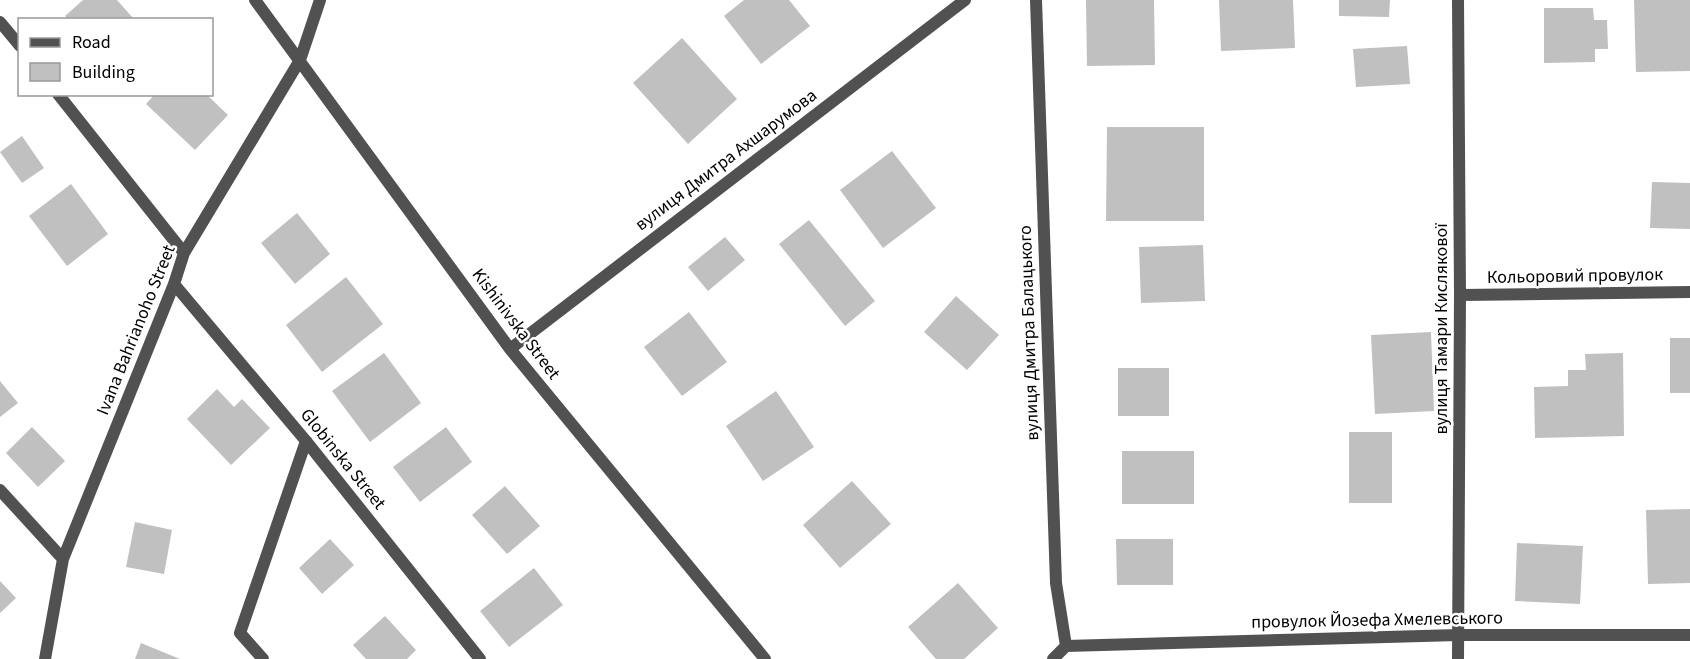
<svg xmlns="http://www.w3.org/2000/svg" width="1690" height="659" viewBox="0 0 1690 659" font-family="'Source Sans 3',sans-serif">
<style>
.building{fill:#c0c0c0}
.lines{fill:none;stroke-linecap:round;stroke-linejoin:round}
.lane{stroke:#515151;stroke-width:12}
.street{stroke:#515151;stroke-width:12}
.labels{text-anchor:middle;dominant-baseline:central;stroke-width:5;stroke-linejoin:round;paint-order:stroke}
.street-label{font-size:18px;fill:#000;stroke:#fff}
</style>
<rect width="100%" height="100%" fill="#fff"/>
<path class="building" d="M83,0h34l16,18 -2,2h-63l-3,-4z
M744,0h45l21,26 -49,38 -37,-48z
M1086,0h68l1,65 -68,1z
M1219,0h74l2,48 -74,3z
M1339,0h51l-1,17 -50,-1z
M1634,0h56v71l-54,1z
M1544,8h49l1,12h13l1,29h-13v13l-51,1z
M682,38l55,61 -49,45 -55,-61z
M1407,46l3,38 -54,3 -3,-38z
M155,94h51l22,21 -33,35 -49,-46z
M1107,127h97v94h-98z
M22,136l22,32 -22,15 -22,-31z
M892,151l44,57 -53,40 -43,-58z
M1652,182l38,1v46l-40,-1z
M71,184l37,50 -41,32 -38,-50z
M297,213l33,41 -35,30 -34,-41z
M809,220l66,81 -30,25 -66,-82z
M725,237l20,23 -37,31 -20,-24z
M1203,245l2,56 -64,2 -2,-56z
M346,277l37,47 -61,48 -36,-47z
M956,296l43,39 -32,35 -43,-38z
M689,312l38,50 -45,34 -38,-49z
M1431,332l3,79 -59,3 -4,-79z
M1670,338h20v55h-20z
M384,353l37,50 -51,39 -38,-51z
M1623,353l1,83 -89,2 -1,-51 34,-1v-16h18l-1,-16z
M1118,368h51v48h-51z
M0,381l18,22 -18,14z
M217,389l17,18 8,-8 28,29 -39,37 -44,-46z
M776,391l38,56 -51,34 -37,-55z
M32,427l33,34 -27,26 -32,-34z
M446,427l26,35 -52,40 -27,-35z
M1349,432h43v71h-43z
M1122,451h72v53h-72z
M852,481l39,43 -51,44 -37,-43z
M505,486l35,40 -33,28 -35,-39z
M1690,509v74l-42,1 -2,-74z
M135,522l37,8 -8,44 -38,-7z
M330,539l24,26 -32,29 -23,-26z
M1116,539h57v46h-56z
M1517,543l66,3 -3,58 -65,-3z
M534,568l29,37 -54,42 -29,-36z
M0,581l16,17 -16,15z
M958,583l40,45 -34,31h-28l-28,-32z
M385,616l31,34 -9,9h-41l-13,-14z
M141,643l39,16h-45z"/>
<g class="lines">
<path class="lane" d="M263,659l-23,-26 66,-192"/>
<path class="street" d="M255,0l255,349 255,310
M1036,0l20,583 10,63 -13,13
M0,22l20,24
M58,94l126,159
M174,284l132,157 174,218
M1460,295l230,-3
M510,349l455,-349
M0,490l63,69
M1066,646l392,-11h232
M45,659l18,-100 111,-275 10,-31 116,-193 20,-60
M1458,659l2,-364 -2,-295"/>
</g>
<g class="labels">
<g class="street-label">
<text transform="translate(726 160) rotate(-37)">вулиця Дмитра Ахшарумова</text>
<text transform="translate(1575 276) rotate(-1)">Кольоровий провулок</text>
<text transform="translate(516 324) rotate(53)">Kishinivska Street</text>
<text transform="translate(1441 329) rotate(-90)">вулиця Тамари Кислякової</text>
<text transform="translate(136 330) rotate(-68)">Ivana Bahrianoho Street</text>
<text transform="translate(1029 333) rotate(-92)">вулиця Дмитра Балацького</text>
<text transform="translate(343 459) rotate(51)">Globinska Street</text>
<text transform="translate(1377 620) rotate(-1)">провулок Йозефа Хмелевського</text>
</g>
</g>
<rect x="18" y="18" width="195" height="78" fill="#ffffff" stroke="#999999" stroke-width="1.5"/>
<rect x="30" y="38" width="30" height="9" fill="#515151" stroke="#999999" stroke-width="1.5"/>
<text x="72" y="48" font-size="18" fill="#000000">Road</text>
<rect x="30" y="63" width="30" height="18" fill="#c0c0c0" stroke="#999999" stroke-width="1.5"/>
<text x="72" y="78" font-size="18" fill="#000000">Building</text>
</svg>
